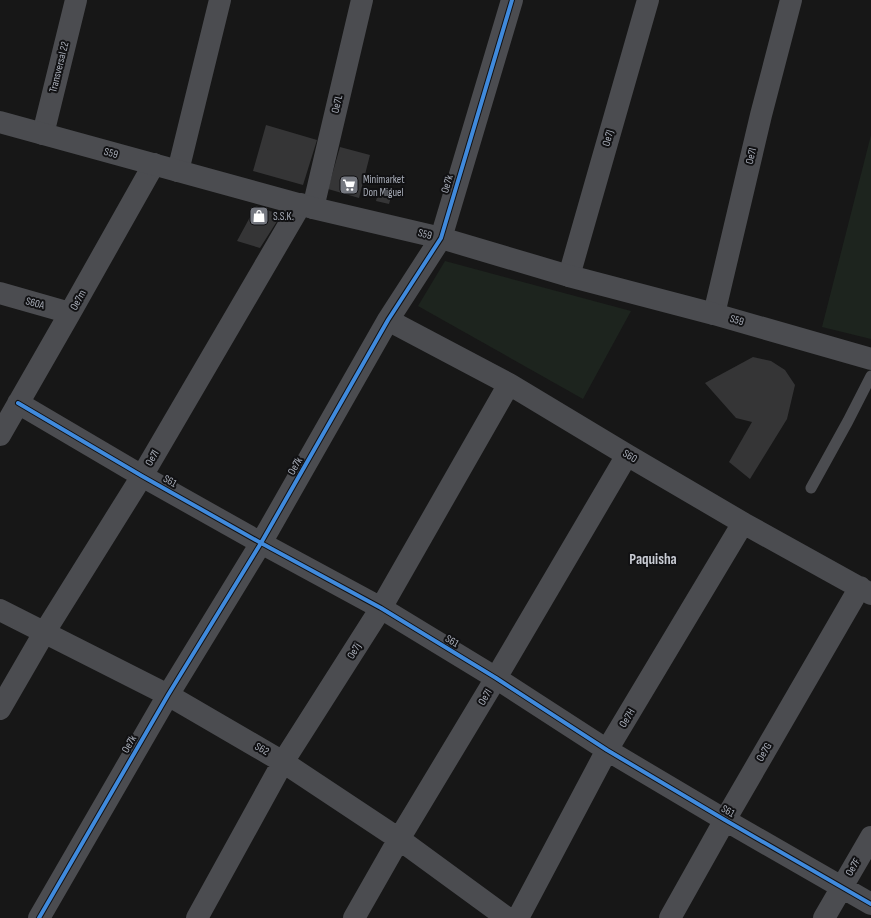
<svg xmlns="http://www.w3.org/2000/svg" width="871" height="918" viewBox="0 0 871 918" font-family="'Sofia Sans Condensed',sans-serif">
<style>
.green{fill:#1d241e}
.building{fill:#353536}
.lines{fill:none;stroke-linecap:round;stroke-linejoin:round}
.service{stroke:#4b4c50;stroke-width:11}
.minor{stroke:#4b4c50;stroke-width:22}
.tertiary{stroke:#4b4c50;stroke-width:22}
.cycleway-casing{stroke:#111113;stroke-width:6}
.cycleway{stroke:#408adc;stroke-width:4}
.labels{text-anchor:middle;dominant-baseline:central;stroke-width:4;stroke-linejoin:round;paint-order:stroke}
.street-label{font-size:11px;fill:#a8adb8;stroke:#111113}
.poi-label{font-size:11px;fill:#a8adb8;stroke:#111113;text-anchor:start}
.district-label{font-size:15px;font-weight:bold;fill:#c9ccd4;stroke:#111113}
</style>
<rect width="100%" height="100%" fill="#171717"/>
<path class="green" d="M871,135v204l-49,-12z
M445,261l186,50 -48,88 -165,-93z"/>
<path class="building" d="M266,125l51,15 -14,45 -50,-14z
M340,147l30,8 -11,43 -31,-9z
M380,187l13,3 -4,14 -13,-3z
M256,206l25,9 -21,33 -23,-7z
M753,357l18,4 14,9 10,15 -8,34 -37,60 -21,-17 23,-40 -16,-4 -31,-35z"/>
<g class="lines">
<path class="service" d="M811,488l37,-67 23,-45"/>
<path class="minor" d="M43,134l33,-134
M178,171l42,-171
M313,208l49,-208
M569,276l79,-276
M0,293l70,20
M714,314l47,-199 30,-115
M388,320l121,64 118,71 116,68 128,71
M18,403l124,73 119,67 120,65 115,70 111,72 118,70 146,84
M0,435l70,-122 84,-149
M0,610l168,85 115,67 116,77 108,79
M0,709l44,-76 98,-157 159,-272
M39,918l129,-223 93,-152 127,-223 53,-82 71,-238
M197,918l86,-156 98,-154 128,-224
M354,918l45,-79 97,-161 131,-223
M518,918l89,-168 136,-227
M670,918l55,-98 135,-233
M824,918l47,-81"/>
<path class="tertiary" d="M0,122l313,86 128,30 128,38 145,38 157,45"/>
<defs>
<path id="cycleway" d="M18,403l124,73 119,67 120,65 115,70 111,72 118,70 146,84
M39,918l129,-223 93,-152 127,-223 53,-82 71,-238"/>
</defs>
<use href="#cycleway" class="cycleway-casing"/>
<use href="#cycleway" class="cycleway"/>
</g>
<defs>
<symbol id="supermarket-square" viewBox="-11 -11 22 22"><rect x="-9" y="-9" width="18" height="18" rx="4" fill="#757880" stroke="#111113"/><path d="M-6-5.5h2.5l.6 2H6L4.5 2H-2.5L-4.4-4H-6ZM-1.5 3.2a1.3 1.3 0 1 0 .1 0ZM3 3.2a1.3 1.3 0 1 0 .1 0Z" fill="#fff"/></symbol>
<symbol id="shop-square" viewBox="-11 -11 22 22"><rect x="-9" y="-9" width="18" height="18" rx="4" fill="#757880" stroke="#111113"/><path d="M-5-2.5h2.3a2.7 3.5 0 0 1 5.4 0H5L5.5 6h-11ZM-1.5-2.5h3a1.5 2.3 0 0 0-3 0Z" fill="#fff"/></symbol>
</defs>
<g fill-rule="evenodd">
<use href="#supermarket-square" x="338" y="174" width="22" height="22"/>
<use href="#shop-square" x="248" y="205" width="22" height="22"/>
</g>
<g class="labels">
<g class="street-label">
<text transform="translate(59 67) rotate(-76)">Transversal 22</text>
<text transform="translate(337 104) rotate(-77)">Oe7L</text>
<text transform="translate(608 138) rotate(-74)">Oe7J</text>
<text transform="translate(111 153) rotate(15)">S59</text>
<text transform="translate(751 156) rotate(-77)">Oe7I</text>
<text transform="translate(447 184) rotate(-73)">Oe7k</text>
<text transform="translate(425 234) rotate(13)">S59</text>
<text transform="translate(78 300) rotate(-61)">Oe7m</text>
<text transform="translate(35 303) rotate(15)">S60A</text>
<text transform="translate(737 320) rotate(16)">S59</text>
<text transform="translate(630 456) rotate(31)">S60</text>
<text transform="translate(152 458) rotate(-60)">Oe7l</text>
<text transform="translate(295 466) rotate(-60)">Oe7k</text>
<text transform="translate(170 481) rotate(29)">S61</text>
<text transform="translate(452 641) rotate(31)">S61</text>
<text transform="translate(354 651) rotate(-58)">Oe7j</text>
<text transform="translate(485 697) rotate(-59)">Oe7I</text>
<text transform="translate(627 718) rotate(-59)">Oe7H</text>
<text transform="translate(129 744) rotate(-60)">Oe7k</text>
<text transform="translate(262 749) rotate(30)">S62</text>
<text transform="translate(764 752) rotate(-60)">Oe7G</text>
<text transform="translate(728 811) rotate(30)">S61</text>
<text transform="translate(853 867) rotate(-60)">Oe7F</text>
</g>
<g class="poi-label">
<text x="363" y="179">Minimarket<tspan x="363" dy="13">Don Miguel</tspan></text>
<text x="273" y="216">S.S.K.</text>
</g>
<g class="district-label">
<text x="653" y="559">Paquisha</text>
</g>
</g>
</svg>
